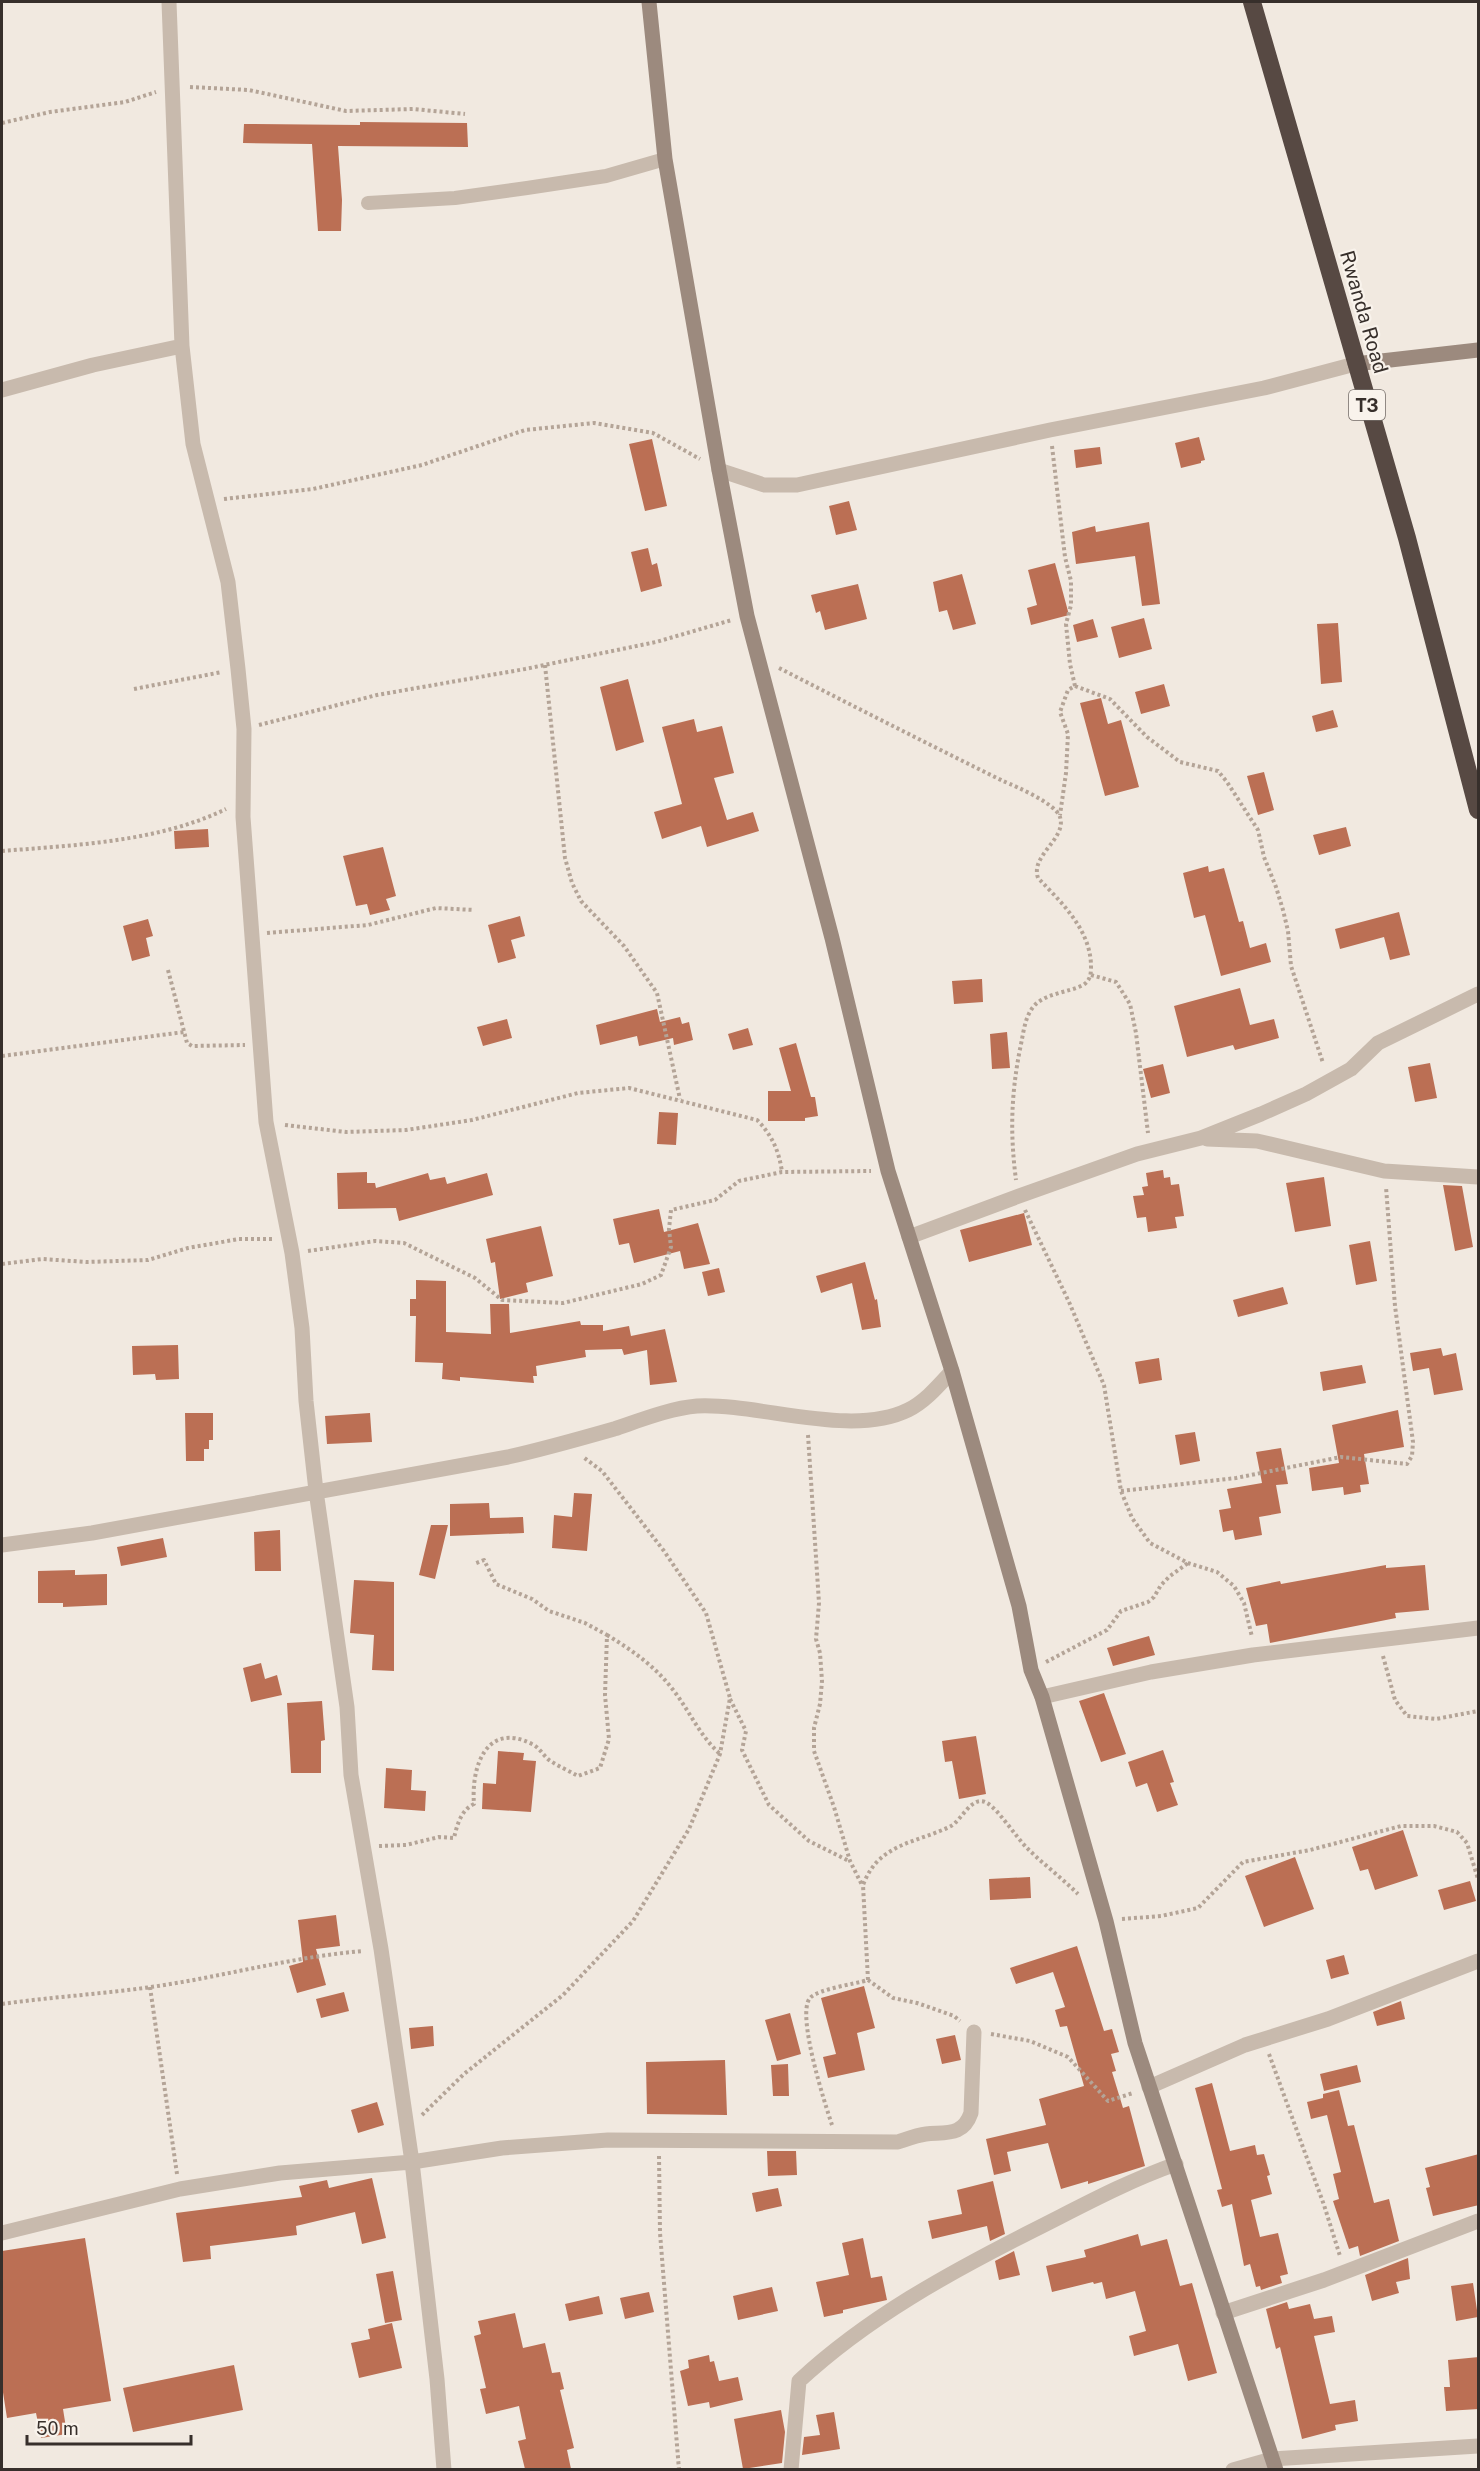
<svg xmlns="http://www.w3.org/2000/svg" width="1480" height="2471" viewBox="0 0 1480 2471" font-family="'Public Sans',sans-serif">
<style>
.building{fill:#bb6f54}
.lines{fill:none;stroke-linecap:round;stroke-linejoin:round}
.path{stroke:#b4a497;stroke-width:4;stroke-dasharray:3 3;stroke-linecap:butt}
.lane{stroke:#c8baad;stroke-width:14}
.street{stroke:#c8baad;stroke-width:15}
.secondary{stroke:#9c8a7e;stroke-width:15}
.highway{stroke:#574943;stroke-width:18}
.labels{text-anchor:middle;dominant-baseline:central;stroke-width:4.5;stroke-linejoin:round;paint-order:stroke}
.shield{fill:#f9f3ec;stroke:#716a65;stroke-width:1.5}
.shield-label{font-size:18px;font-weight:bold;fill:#372f2b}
.street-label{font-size:20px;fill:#372f2b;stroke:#f9f3ec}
</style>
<rect width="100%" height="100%" fill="#f1e9e0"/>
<path class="building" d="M360,122l107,1 1,24 -130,-1 4,54 -1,31h-23l-6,-87 -69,-1 1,-19 116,1z
M1199,437l6,23 -4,1v2l-20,5 -6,-25z
M652,439l15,67 -22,5 -16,-67z
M1100,447l2,17 -26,4 -2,-18z
M849,501l8,29 -21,5 -7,-29z
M1149,522l11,82 -18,2 -7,-50 -59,8 -4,-32 23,-6 1,6z
M648,548l4,17 5,-2 5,23 -21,6 -10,-40z
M1055,563l14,52 -38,10 -4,-17 10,-3 -9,-35z
M962,574l14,50 -23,6 -6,-20 -8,2 -6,-30z
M858,584l9,35 -42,11 -5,-19 -4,2 -5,-18z
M1144,618l8,31 -33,9 -8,-31z
M1093,619l5,18 -21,5 -4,-17z
M1338,623l4,59 -21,2 -4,-60z
M628,679l16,63 -28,9 -16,-64z
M1164,684l6,22 -29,8 -6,-22z
M1101,698l7,26 13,-4 18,67 -34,9 -25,-93z
M1333,710l5,17 -22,5 -4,-16z
M694,719l3,13 25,-6 12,47 -20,5 13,42 26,-8 6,19 -52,16 -6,-21 -39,13 -8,-27 28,-8 -20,-77z
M1264,772l10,38 -16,5 -11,-39z
M1346,827l5,19 -32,9 -6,-20z
M208,829l1,18 -34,2 -1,-18z
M383,847l13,49 -10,3 4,11 -20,5 -3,-11 -11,2 -13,-50z
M1208,866l1,6 15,-4 15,54 4,-1 7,27 16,-5 5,19 -50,14 -16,-61 -11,3 -11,-45z
M1399,912l11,43 -20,5 -6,-23 -44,12 -5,-20z
M520,916l5,20 -14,4 5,18 -18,5 -10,-38z
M148,919l5,17 -7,2 4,18 -18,5 -9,-35z
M982,979l1,23 -29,2 -2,-23z
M1240,988l10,37 24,-6 5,19 -44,12 -2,-5 -46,12 -13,-51z
M657,1009l3,13 20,-5 2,7 7,-2 4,18 -19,5 -1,-7 -34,8 -2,-10 -37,9 -4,-20z
M507,1019l5,19 -29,8 -6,-19z
M748,1028l5,17 -20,5 -5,-16z
M1007,1032l3,36 -18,1 -2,-35z
M796,1043l15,54h4l3,19 -13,2v3h-37v-30h23l-12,-43z
M1430,1063l7,35 -22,4 -7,-35z
M1163,1064l7,29 -19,5 -8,-29z
M659,1112l19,1 -2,32 -19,-1z
M1163,1170l1,8 6,-1 1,8 8,-1 5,32 -9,1 2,11 -29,4 -2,-15 -9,1 -4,-22 11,-1 -2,-8 6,-1 -2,-13z
M367,1172v11h8l1,5 52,-15 2,7 15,-3 2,7 40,-11 6,22 -94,26 -3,-13 -58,1 -1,-36z
M1324,1177l7,49 -36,6 -9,-49z
M1443,1185l19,1 11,61 -18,4z
M659,1209l5,23 34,-9 12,41 -26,5 -4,-18 -46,12 -5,-20 -10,2 -6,-26z
M1024,1213l8,32 -63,17 -9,-32z
M541,1226l12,50 -27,7 2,9 -28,7 -5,-37 -4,1 -5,-24z
M1370,1241l7,40 -21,4 -7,-40z
M865,1262l10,38 2,-1 4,28 -19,3 -10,-47 -31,10 -5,-17z
M719,1268l6,24 -17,4 -6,-24z
M416,1280l30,1v51l45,2 -1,-30h19l1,29 70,-12 1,4h22v6l26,-5 2,10 34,-7 12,53 -27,3 -3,-35 -23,5 -2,-6 -37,1 1,7 -50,9 1,10h-4l1,7 -74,-6v4l-18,-2 1,-16 -28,-1 1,-46h-6v-17h6z
M1283,1287l5,17 -50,13 -5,-17z
M178,1345l1,34 -23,1 -1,-6 -22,1 -1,-29z
M1441,1348l2,8 13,-3 7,37 -29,5 -5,-27 -16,3 -3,-18z
M1159,1358l3,22 -23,4 -4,-22z
M1362,1365l4,18 -43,8 -3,-19z
M1398,1410l6,37 -40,7 5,30 -9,1 1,7 -17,3 -1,-8 -31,4 -3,-23 30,-5 -7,-38z
M185,1413h28v27h-4v9h-5v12h-18z
M370,1413l2,29 -45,2 -2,-28z
M1195,1432l5,29 -20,4 -5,-30z
M1281,1448l7,36 -12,1 5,28 -22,4 3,18 -27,5 -2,-10 -10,2 -4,-22 12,-2 -4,-19 35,-6 -6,-31z
M574,1493l18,1 -5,57 -35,-3 2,-33 18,2z
M489,1503l1,15 33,-1 1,16 -74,3v-32z
M431,1525h17l-13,54 -16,-4z
M280,1530l1,41h-26l-1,-39z
M163,1538l4,19 -46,9 -4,-19z
M1386,1565v3l39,-3 4,45 -34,3 1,5 -126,25 -3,-19 -11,2 -10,-38 34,-7 1,3z
M75,1570v5l32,-1v31l-44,2v-4h-25v-32z
M354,1580l40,2v89l-22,-1 2,-35 -24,-2z
M1149,1636l6,19 -42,11 -6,-18z
M261,1663l4,16 12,-4 5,20 -31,7 -8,-34z
M1104,1693l22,61 -25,8 -22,-61z
M322,1701l3,39 -4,1v32h-30l-4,-70z
M976,1736l10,58 -27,5 -7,-38 -7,1 -3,-21z
M1163,1750l11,32 -4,1 8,22 -21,7 -10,-29 -11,4 -8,-25z
M498,1751l26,2 -1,7 13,1 -5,51 -49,-3 1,-26 13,1z
M386,1768l26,2 -1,20 15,1 -1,20 -41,-3z
M1403,1830l15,46 -43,14 -7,-21 -8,2 -8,-24z
M1295,1857l19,52 -50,18 -19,-51z
M1030,1877l1,21 -41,2 -1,-21z
M1470,1881l6,20 -32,9 -6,-20z
M336,1915l4,31 -24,3 10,36 -29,8 -8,-27 14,-4 -5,-42z
M1077,1946l27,85 8,-2 7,23 -8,2 5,17 -4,1 11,36 6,-2 16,60 -57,18v-3l-27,8 -13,-46 -41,9 4,19 -17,4 -8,-36 60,-14 -7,-26 45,-13 -17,-60 -7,1 -5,-17 10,-3 -12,-35 -37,12 -6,-16z
M1344,1955l5,19 -18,5 -5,-19z
M864,1986l11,42 -18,5 8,37 -37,8 -5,-21 13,-3 -15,-56z
M344,1992l5,19 -28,7 -5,-19z
M1401,2001l4,18 -28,7 -4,-14z
M790,2013l11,41 -24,7 -12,-41z
M433,2026l1,20 -23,3 -2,-21z
M955,2035l6,25 -19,4 -6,-25z
M725,2060l2,55 -80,-1 -1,-52z
M788,2064l1,32h-16l-2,-31z
M1357,2065l4,17 -37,9 -4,-17z
M1212,2083l18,68 25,-6 2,10 7,-1 6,21 -3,1 5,18 -21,6 9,37 18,-4 10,41 -8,2 2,7 -21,7 -1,-4 -4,1 -6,-23 -6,2 -12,-62 -10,3 -5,-17 5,-1 -27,-101z
M1339,2090l9,36 6,-1 20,78 15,-4 10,42 -39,15 -2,-10 -9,3 -16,-48 6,-2 -6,-25 8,-2 -14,-57 -16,4 -4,-17 16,-4v-4z
M377,2102l7,23 -26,8 -7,-23z
M767,2151h29l1,24 -29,1z
M1479,2154v51l-46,11 -7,-28 4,-1 -5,-19z
M372,2178l14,60 -24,6 -7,-32 -59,14 1,9 -87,11 1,13 -28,3 -7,-49 126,-16 -3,-11 28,-6 2,8z
M993,2181l12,53 -15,7 -3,-15 -55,13 -4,-18 34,-7 -5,-24z
M778,2188l4,18 -26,6 -4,-19z
M1138,2234l3,12 26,-7 13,47 12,-3 25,90 -29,8 -10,-37 -44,12 -5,-20 17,-5 -11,-40 -29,8 -4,-17 -8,2 -1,-2 -41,10 -6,-26 40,-9 -2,-7z
M85,2238l26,163 -48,8 4,25 -26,4 -5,-25 -29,5 -5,-32v-135z
M863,2238l8,40 11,-2 5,24 -44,10v3l-19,4 -8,-35 33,-7 -7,-32z
M1014,2251l6,24 -21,5 -4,-19z
M1408,2258l2,21 -14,3 3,11 -27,8 -7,-26z
M393,2271l9,49 -17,3 -9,-49z
M1473,2283l5,34 -22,4 -5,-35z
M772,2287l6,24 -40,9 -5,-24z
M649,2292l5,20 -29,7 -5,-21z
M599,2296l4,18 -34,7 -4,-17z
M1287,2302l2,7 21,-5 4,15 18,-3 3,16 -21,4 16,68 25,-4 3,21 -23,4 1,5 -34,9 -22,-92 -4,2 -10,-40z
M515,2313l8,35 22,-5 7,30 8,-1 4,17 -4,1 14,58 -7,2 4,19h-46l-7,-28 8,-2 -7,-33 -33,8 -6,-25 6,-1 -12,-52 7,-2 -3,-13z
M392,2323l10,45 -43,10 -8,-35 19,-4 -2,-10z
M709,2355l1,7 4,-1 5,20 19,-4 5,23 -33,8 -1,-6 -21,4 -8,-35 9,-3 -1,-8z
M1479,2357v52l-33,2 -2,-24h6l-2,-27z
M234,2365l9,45 -110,22 -10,-44z
M781,2410l4,22 -3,31 -39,6 -9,-50z
M834,2412l6,37 -38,6 2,-18 16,-2 -4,-20z"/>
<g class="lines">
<path class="path" d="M190,87l59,3 97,21 67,-2 52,5
M2,123l48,-11 75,-10 31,-10
M1052,446l13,111 6,24v24l-5,19 4,40 5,22 -7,4 -8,22 8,22 -2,39 -6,42
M224,499l89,-10 109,-24 103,-35 69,-7 59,10 47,26
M545,665l20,193 7,25 9,18 43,45 33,47 23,106
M779,668c74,38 149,76 224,113 14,6 52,22 57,36 7,22 -30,38 -22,61 23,24 52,51 53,87 0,8 0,15 -8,20 -15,8 -42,8 -52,25 -7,11 -8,26 -11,39 -9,46 -10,85 -4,131
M1075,686l35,13 37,38 33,25 38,9 9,11 31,48 6,27 12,30 7,23 5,21 3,35 32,97
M134,689l88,-17
M259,725l118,-30 148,-26 131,-27 76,-22
M2,851c74,-6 156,-9 224,-42
M267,933l101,-8 68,-17 38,2
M168,970l19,73 5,3 53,-1
M1091,975l25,7 14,22 6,29 12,100
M2,1056l182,-24
M285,1125l61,7 60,-2 66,-10 106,-27 51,-5 128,32c15,15 22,31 25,52
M1025,1210l44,92 35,83 17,106 11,27 18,25 38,20 29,9 17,14 10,17 8,34
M308,1251l67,-10 29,2 71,35 27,22 61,3 79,-19 19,-9 10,-28 -2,-18 2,-19 44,-10 24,-19 43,-9 89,-1
M2,1264l40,-5 45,3 61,-2 40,-12 51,-9h35
M808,1435l11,168 -3,36 4,14 2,28 -2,23 -6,24v23l20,56 16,54 12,24
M1121,1491l115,-13 105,-21 66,7 5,-8 1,-14 -18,-136 -9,-119
M607,1635c25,15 49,32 67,56 16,21 26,45 46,63
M1383,1656l12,44 12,16 29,3 42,-8
M1046,1662l61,-32 14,-19 27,-9 6,-5 7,-12 9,-9 18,-13
M730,1699l16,32 -4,19 27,55 40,36 40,20
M379,1846l27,-1 33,-8 15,1c3,-13 7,-28 20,-34 -3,-37 12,-83 58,-60 7,3 11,11 17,16 9,6 20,11 29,16l22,-8 9,-29 -4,-44 2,-60 -22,-12 -36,-12 -17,-12 -36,-15 -12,-24 -10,4
M1122,1919l39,-3 37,-8 45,-46 67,-12 91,-24h33l23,6 10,11 11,36
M868,1980l-5,-95c4,-10 9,-19 17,-26 20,-18 48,-21 71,-33 11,-6 21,-32 36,-23 11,6 29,34 40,45 16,16 35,30 51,46
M150,1987l27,187
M2,2004c49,-7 100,-10 149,-17 71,-10 140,-30 212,-36
M991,2034l39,7 38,16 40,44 25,-8
M1269,2054l55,151 16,51
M422,2115l42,-41 99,-79 70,-74 56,-92 31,-75 10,-56 -24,-85 -42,-62 -62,-80 -19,-14
M832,2125c-7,-21 -36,-111 -22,-127 8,-9 45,-14 58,-18l25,18 24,5 37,13 6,5
M659,2156l1,77 19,237"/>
<path class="lane" d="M368,203l87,-5 72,-10 79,-12 59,-17"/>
<path class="street" d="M169,2l13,344 11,98 35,138 10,87 6,60 -1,88 23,305 26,131 10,75 4,73 10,90 31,216 4,68 30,174 31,213 25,217 7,91
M2,390l91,-25 89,-19
M719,470l45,15h33l253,-55 214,-42 91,-24
M1207,1139l50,2 127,30 94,6
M909,1237l110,-41 118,-42 64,-16 60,-24 45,-20 45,-25 27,-26 100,-49
M2,1545l90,-12 416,-76c36,-8 71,-18 106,-28 24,-8 57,-21 83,-23 63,-3 154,32 211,4 18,-9 31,-25 44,-39
M1042,1697l109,-25 102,-17 225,-27
M1149,2087l96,-42 83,-26 150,-58
M2,2233l178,-44 100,-16 132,-11 90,-14 106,-8 290,2c9,-3 19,-7 28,-8 21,-2 37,2 45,-21l3,-81
M1223,2313l101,-33 154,-59
M791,2470l8,-89c69,-64 150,-108 233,-150 48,-24 93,-49 144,-67
M1233,2470l39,-11 206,-13"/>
<path class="secondary" d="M649,2l16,157 54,311 28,146 85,322 56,233 64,200 67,235 12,64 11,27 64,224 29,122 141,427
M1355,364l123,-14"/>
<path class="highway" d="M1252,2l155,536 71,272"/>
</g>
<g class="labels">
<rect class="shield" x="1349" y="390" width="36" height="30" rx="4.5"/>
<g class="shield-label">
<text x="1367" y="405">T3</text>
</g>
<g class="street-label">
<text transform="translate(1364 312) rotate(74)">Rwanda Road</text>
</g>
</g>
<rect width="1480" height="2471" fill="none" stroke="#372f2b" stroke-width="6"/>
<path d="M27 2435v9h164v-9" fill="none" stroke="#372f2b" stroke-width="3"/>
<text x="36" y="2435" font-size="18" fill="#372f2b" stroke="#f9f3ec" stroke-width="4.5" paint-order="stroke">50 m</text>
</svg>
